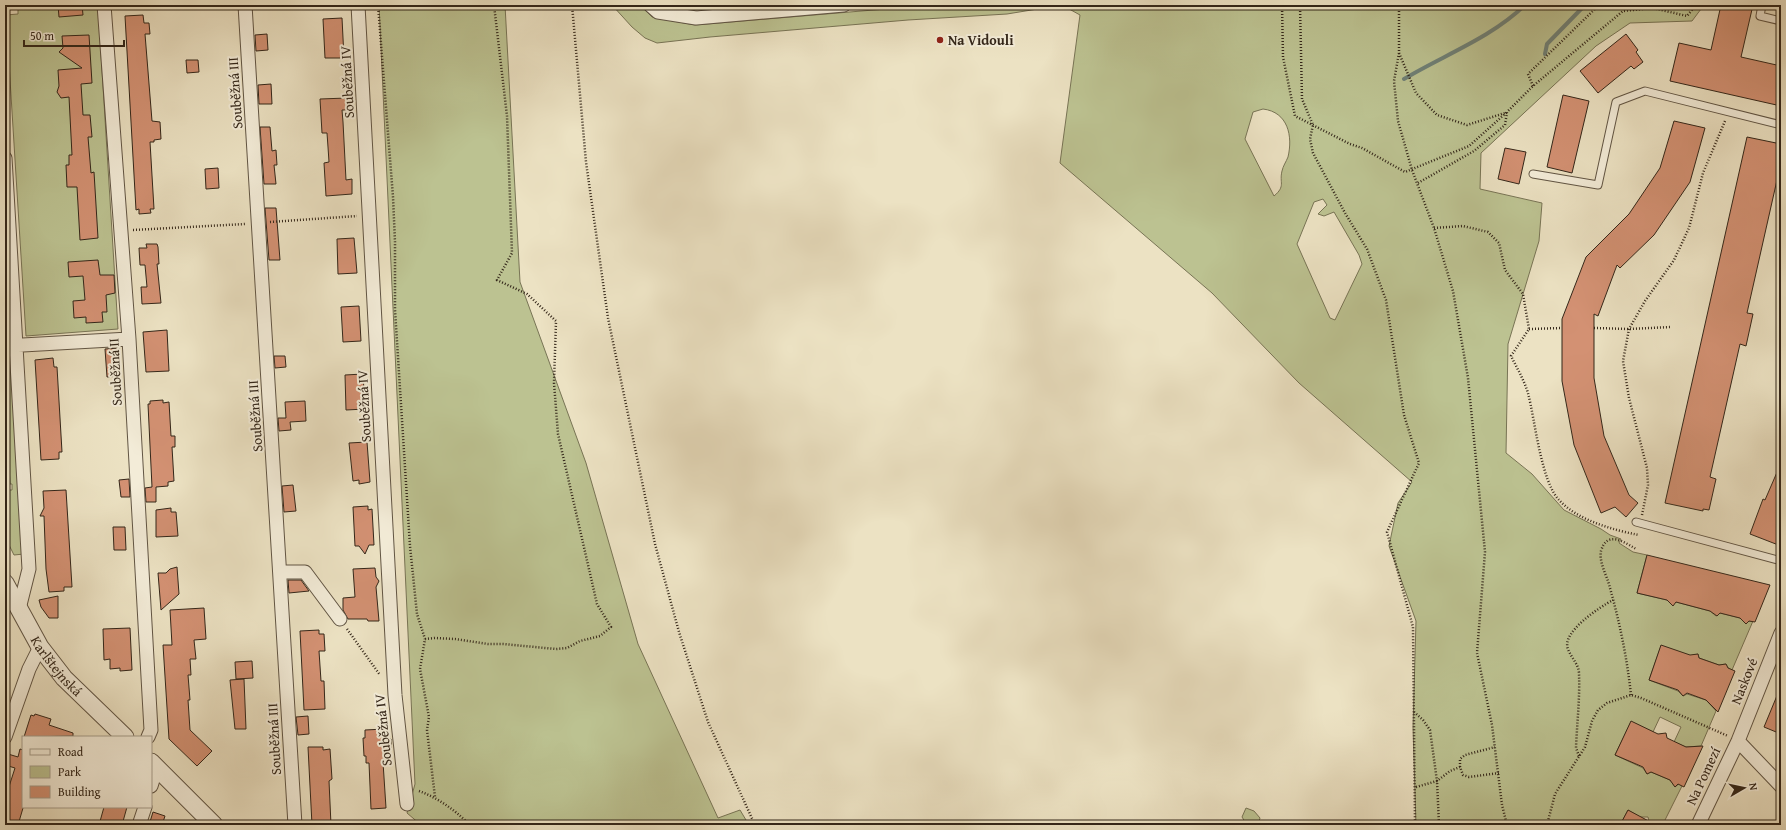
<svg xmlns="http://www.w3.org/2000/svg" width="1786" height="830" viewBox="0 0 1786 830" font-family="'Gentium Book Plus',serif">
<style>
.green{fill:#bcc291;stroke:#787455;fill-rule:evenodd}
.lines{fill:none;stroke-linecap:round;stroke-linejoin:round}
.stream{stroke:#708177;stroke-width:4}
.building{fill:#d39173;stroke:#332619}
.service-casing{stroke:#615544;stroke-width:9}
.minor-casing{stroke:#615544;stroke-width:15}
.tertiary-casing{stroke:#615544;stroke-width:19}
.path{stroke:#332619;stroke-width:2.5;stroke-dasharray:1 2;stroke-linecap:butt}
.service{stroke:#f3ecd8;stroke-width:7}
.minor{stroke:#f3ecd8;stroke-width:13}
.tertiary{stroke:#f3ecd8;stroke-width:17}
.poi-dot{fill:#8f2418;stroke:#f3ecd8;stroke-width:1.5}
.labels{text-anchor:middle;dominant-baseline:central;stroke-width:4;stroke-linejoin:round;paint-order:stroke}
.poi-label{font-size:14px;font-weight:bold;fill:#332619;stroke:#f3ecd8;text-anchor:start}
.street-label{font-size:14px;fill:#332619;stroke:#f3ecd8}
</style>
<rect width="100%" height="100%" fill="#ece2c3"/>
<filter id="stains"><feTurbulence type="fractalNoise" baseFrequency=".005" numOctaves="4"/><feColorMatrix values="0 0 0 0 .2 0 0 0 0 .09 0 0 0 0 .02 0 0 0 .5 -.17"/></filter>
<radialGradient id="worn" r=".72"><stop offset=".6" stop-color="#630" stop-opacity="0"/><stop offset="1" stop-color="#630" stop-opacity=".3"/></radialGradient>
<path class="green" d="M18,5h80l20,324 -92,7 -20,-321 12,-1z
M379,5h126l15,277 66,181 52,181 80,174 22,-8 9,15h-328l-14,-12 8,-29z
M612,5h28l12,12 43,8 238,-20h771l-12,16 -62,2 -34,23 -115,107 -1,36 62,14 -3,38 -31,103 -2,109 26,21 32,36 37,19 9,6 11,4 -2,4 14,9 14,3 -10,38 30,7 6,5 3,-3 34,9 6,5 4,-3 20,5 6,6 3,-3h4l-21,49 -4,-2 -2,-4 -7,1 -20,-7 -1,-4 -8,2 -29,-10 -12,34 29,11 5,5 4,-2 19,6 10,11 -15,35 -15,1 -12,-5 7,-15 -21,-10 -7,15 -22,-10 -16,33 28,13 4,6 4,-2 19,8 5,7 4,-3 3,2 -19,38h-8l-6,-3 -1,-4h-8l-12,-7 -8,15h-204l-3,-98 3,-106 -27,-75 9,-43 14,-21 -113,-99 -87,-90 -152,-130 20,-148 -18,-10 -55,9 -99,6 -198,17 -53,6 -12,-5 -13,-11zM1263,109c25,3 30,27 25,48 -2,5 -5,9 -6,14 -3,12 4,15 -8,25l-29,-57 8,-27zM1323,199l4,6 -9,9 6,2 10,-4 25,43 3,9 -27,56 -5,-2 -33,-74 17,-42z
M5,351h7l12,203 -10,1 -9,-18v-47h7v-6h-2l-3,-53h-2v-34h3z
M1246,808l8,3 6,7 -2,7h-11l-5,-8z"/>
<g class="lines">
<path class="stream" d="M1545,54l2,-10 38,-39
M1404,79c40,-24 87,-41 121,-74"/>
</g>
<path class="building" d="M58,5h24l1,10 -24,2z
M1721,5h32l-12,52 40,9v40l-111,-25 9,-38 32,7z
M143,15l1,8h5l1,11h-5l7,87 8,1 1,17 -7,1v2h-4l4,67h-4l1,4 -12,1v-5l-3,1 -11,-194z
M342,18l2,40h-19l-2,-39z
M267,34l1,16 -12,1 -1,-16z
M1626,34l12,16 -2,2 7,10 -9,7 -3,-3 -33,27 -18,-22z
M89,35l3,48 -11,1 2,31h7l2,22h-4l3,36 3,-1 4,66 -18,2 -3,-53h-10l-1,-22h3v-10h3l-3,-58 -8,1 -4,-6 2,-6 -1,-16 24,-2 -23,-16 4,-4 -1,-12z
M186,60h12l1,12 -12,1z
M271,84l1,20h-13l-1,-19z
M1563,95l26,6 -17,72 -25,-6z
M347,98l1,12h-6l1,12 3,58 6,-1v15l-26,2 -2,-33 5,-1 -1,-15 -1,-14h-5l-2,-34z
M1674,121l31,7 -15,54 -36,53 -34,33 -3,-3 -19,51 -4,-2v64l10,58 25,59 9,8 -12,14 -11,-10 -14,6 -27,-68 -12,-64v-62l24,-62 43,-43 31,-46z
M260,127h10l2,24 4,-1 1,15h-3l2,19h-12z
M1747,137l34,7v36h-4l-30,133 6,1 -7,32 -6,-2 -30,133 6,2 -7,31 -6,-1v2l-38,-8z
M1505,148l21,4 -7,32 -21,-5z
M218,168l1,20 -13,1 -1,-20z
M265,208h11l4,52h-11z
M354,238l3,35 -19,1 -1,-35z
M146,244h11l1,3 1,17h-2l4,39 -19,1 -1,-17h6l-2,-22h-5l-1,-17h8z
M98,260l2,15h14l1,18 -9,2 1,17h-5l1,10 -17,1v-6l-12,1 -1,-17 12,-1 -2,-24 -14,1 -1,-15z
M359,306l2,35 -18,1 -2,-35z
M167,330l2,41 -23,1 -3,-40z
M119,348l1,28 -13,1 -2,-28z
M274,356h11l1,11 -11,1z
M53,358l1,9h3l5,85h-3v7l-18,1 -6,-100z
M363,374l2,35 -19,1 -1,-35z
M163,400v3l6,-1 2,34h4v11h-3l2,34 -6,1v4l-12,1v15h-10l-1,-14 7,-1 -4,-83h2v-3z
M305,401l1,20 -16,1 1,8 -12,1 -1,-13h8l-1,-16z
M367,442l3,40 -11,2v-4l-6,1 -4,-38z
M1781,463v83l-31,-12 13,-35 2,1z
M129,479l1,18h-9l-2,-17z
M293,485l3,26 -12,1 -2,-26z
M66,490l6,97h-8v4l-15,1 -3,-23 -2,-53h-4l4,-8 -1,-17z
M368,506v4l4,-1 2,36h-5l-4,9 -6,-8h-4l-2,-39z
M171,508v4h5l2,24 -22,1v-27z
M113,527h12l1,23h-12z
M1647,555l123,30 -15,37 -6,-1 -3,3 -6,-6 -20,-5 -3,3 -7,-5 -34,-9 -3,4 -6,-6 -30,-7z
M177,567l2,27 -18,16 -3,-37h8l4,-4z
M375,568l1,9 3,4 -3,6 3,34h-11l-1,-2h-19l-5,-9v-12l12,-1 -2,-28z
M288,580h13l8,11 -20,2z
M58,596v22h-9l-8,-11 -2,-7z
M204,608l2,31 -12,1 2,19h-6l1,16h-3l2,25h-2l2,30 22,21 -15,15 -28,-27 -6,-94h9l-2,-35z
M130,628l2,42 -12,1v-3l-10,1v-10l-6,1 -1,-31z
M319,630v4h5l1,17h-6l2,30h3l1,28 -21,1 -4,-79z
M1661,645l29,10 8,-1 1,4 20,7 7,-1 2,4 7,3 -17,41 -12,-12 -19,-7 -4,3 -5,-6 -29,-10z
M252,661l1,17 -17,1 -1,-17z
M244,679l2,50h-11l-5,-49z
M1781,686v48l-17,-7z
M35,714l16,5 -2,6 24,8v3l-49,1 7,-22 3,1z
M308,716l1,18 -11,1 -2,-18z
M1631,721l27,13 8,-1 1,5 19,9 17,-1 -19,41 -6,-3 -3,3 -5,-7 -19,-8 -4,2 -4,-7 -28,-12z
M385,729l1,10h5v10l-5,1 1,12h-4l3,46 -15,1 -2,-46h-3v-7h-2l-1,-18h2v-8z
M308,747h15v3l7,-1 2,30 -3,2 2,44h-19z
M20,749l3,1v58l-5,17h-13v-26l10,-31 -10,-3v-2l3,-9 10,3z
M104,807h23l-5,18h-23z
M1628,810l28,15h-36z
M153,812l12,4 -3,9h-13z"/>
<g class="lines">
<defs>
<path id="service" d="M1762,5l-2,11 21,5
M1533,174l65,11 18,-83 29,-11 136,34
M1636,522l145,39"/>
<path id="minor" d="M104,5l25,334 22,391 -3,7
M245,5l50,820
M358,5l37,690 12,109
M650,5l8,7 38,6 148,-13
M5,158l24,411 -10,40
M5,346l124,-7
M280,572h25l35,47
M5,737l24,-68 11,-22
M1738,741l43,45
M151,786l6,-19
M139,825l6,-18
M1698,825l40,-84 43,-108"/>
<g id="tertiary">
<path id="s1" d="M5,583l35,64 24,31 61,59"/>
<path d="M151,762l63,63"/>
</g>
</defs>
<use href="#service" class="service-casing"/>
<use href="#minor" class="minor-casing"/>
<use href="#tertiary" class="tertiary-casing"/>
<path class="path" d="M378,5l15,192 2,45v68l15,236 7,68 8,25 -5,30 9,48 -2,13 8,67
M572,5l14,157 22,156 47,226 24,88 29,90 47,103
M1282,5l1,52 12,59 55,28 12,4 43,24 64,-26 38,-34
M1300,5l2,94 11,26 -3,14 3,14 32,60 22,36 19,51 18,115 15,48 -32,69 26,95 2,198
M1399,5v48l-5,28 4,40 14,49 22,58 19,63 15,87 17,174 -8,101 15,72 10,80 5,20
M1653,8l34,8 9,-11
M1399,53l17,40 21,22 30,10 38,-12
M1533,86l-5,-12 71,-69
M1418,183l56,-32 31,-26 2,-13 26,-26 90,-75 30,-3 4,-3
M270,222l87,-6
M1434,228l29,-2 25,6 11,11 6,27 18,24 6,35 -18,27c6,12 13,24 17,37 7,27 13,88 31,107 18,20 54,30 80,35
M133,230l112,-6
M1594,328l35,1 42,-2
M1529,329l33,-1
M1642,515l6,-30 -1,-17 -18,-70 -6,-37 6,-32 16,-28 29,-41 15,-32 14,-55 22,-52
M347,629l33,46
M425,639l10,-1 20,1 33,5h15l53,5 11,-1 13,-7 20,-5 11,-9 -14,-23 -39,-170 -4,-51 2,-62 -29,-27 -30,-14 15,-27 -5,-137 -13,-111
M1631,695c-4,-38 -12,-76 -23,-114 -3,-8 -9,-21 -7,-30 6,-21 23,-9 35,-2
M1414,712l9,8 7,10 7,51 13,-10 10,-4 3,8 6,2 30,-4
M1579,756l-3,-8c1,-25 4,-50 3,-74 0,-10 -8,-16 -11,-25 -7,-17 32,-42 45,-49
M1460,767v-8l5,-4 30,-8
M1416,787l21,-6 2,44
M419,791c19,7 36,19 51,34
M1547,825l8,-31 30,-47 7,-26 6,-11 9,-7 24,-8 10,3 87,38"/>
<use href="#service" class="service"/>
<use href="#minor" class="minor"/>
<use href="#tertiary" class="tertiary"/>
</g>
<circle class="poi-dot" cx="940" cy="40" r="4"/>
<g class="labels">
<g class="poi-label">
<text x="948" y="40">Na Vidouli</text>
</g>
<g class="street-label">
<text transform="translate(347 82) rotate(-93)">Souběžná Ⅳ</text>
<text transform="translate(235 93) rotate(-94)">Souběžná Ⅲ</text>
<text transform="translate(115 372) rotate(-93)">Souběžná Ⅱ</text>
<text transform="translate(364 406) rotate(-93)">Souběžná Ⅳ</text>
<text transform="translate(255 416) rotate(-94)">Souběžná Ⅲ</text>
<text stroke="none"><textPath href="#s1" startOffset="98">Karlštejnská</textPath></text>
<text transform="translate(1744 681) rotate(-68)">Naskové</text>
<text transform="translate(383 730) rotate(-96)">Souběžná Ⅳ</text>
<text transform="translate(274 739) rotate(-93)">Souběžná Ⅲ</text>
<text transform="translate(1703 776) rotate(-65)">Na Pomezí</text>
</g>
</g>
<rect width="1786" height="830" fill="none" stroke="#ece2c3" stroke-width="20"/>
<rect x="6" y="6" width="1774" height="818" fill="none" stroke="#332619" stroke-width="2"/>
<rect x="10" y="10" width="1766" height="810" fill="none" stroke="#332619"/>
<rect x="22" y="736" width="130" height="72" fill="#f3ecd8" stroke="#a69d8c"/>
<rect x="30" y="749" width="20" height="6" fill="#f3ecd8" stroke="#a69d8c"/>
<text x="58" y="756" font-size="12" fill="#332619">Road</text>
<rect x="30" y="766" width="20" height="12" fill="#bcc291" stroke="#a69d8c"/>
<text x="58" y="776" font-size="12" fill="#332619">Park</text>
<rect x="30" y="786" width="20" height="12" fill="#d39173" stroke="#a69d8c"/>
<text x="58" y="796" font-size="12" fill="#332619">Building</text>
<g transform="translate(1744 788) rotate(81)" stroke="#f3ecd8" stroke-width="3" paint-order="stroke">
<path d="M0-3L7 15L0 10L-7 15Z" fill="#332619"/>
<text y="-6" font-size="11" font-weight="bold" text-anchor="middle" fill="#332619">N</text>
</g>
<path d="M24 40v6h100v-6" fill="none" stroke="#332619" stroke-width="2"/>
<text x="30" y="40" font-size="12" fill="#332619" stroke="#f3ecd8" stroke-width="3" paint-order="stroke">50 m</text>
<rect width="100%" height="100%" filter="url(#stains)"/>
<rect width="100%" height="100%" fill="url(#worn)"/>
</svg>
